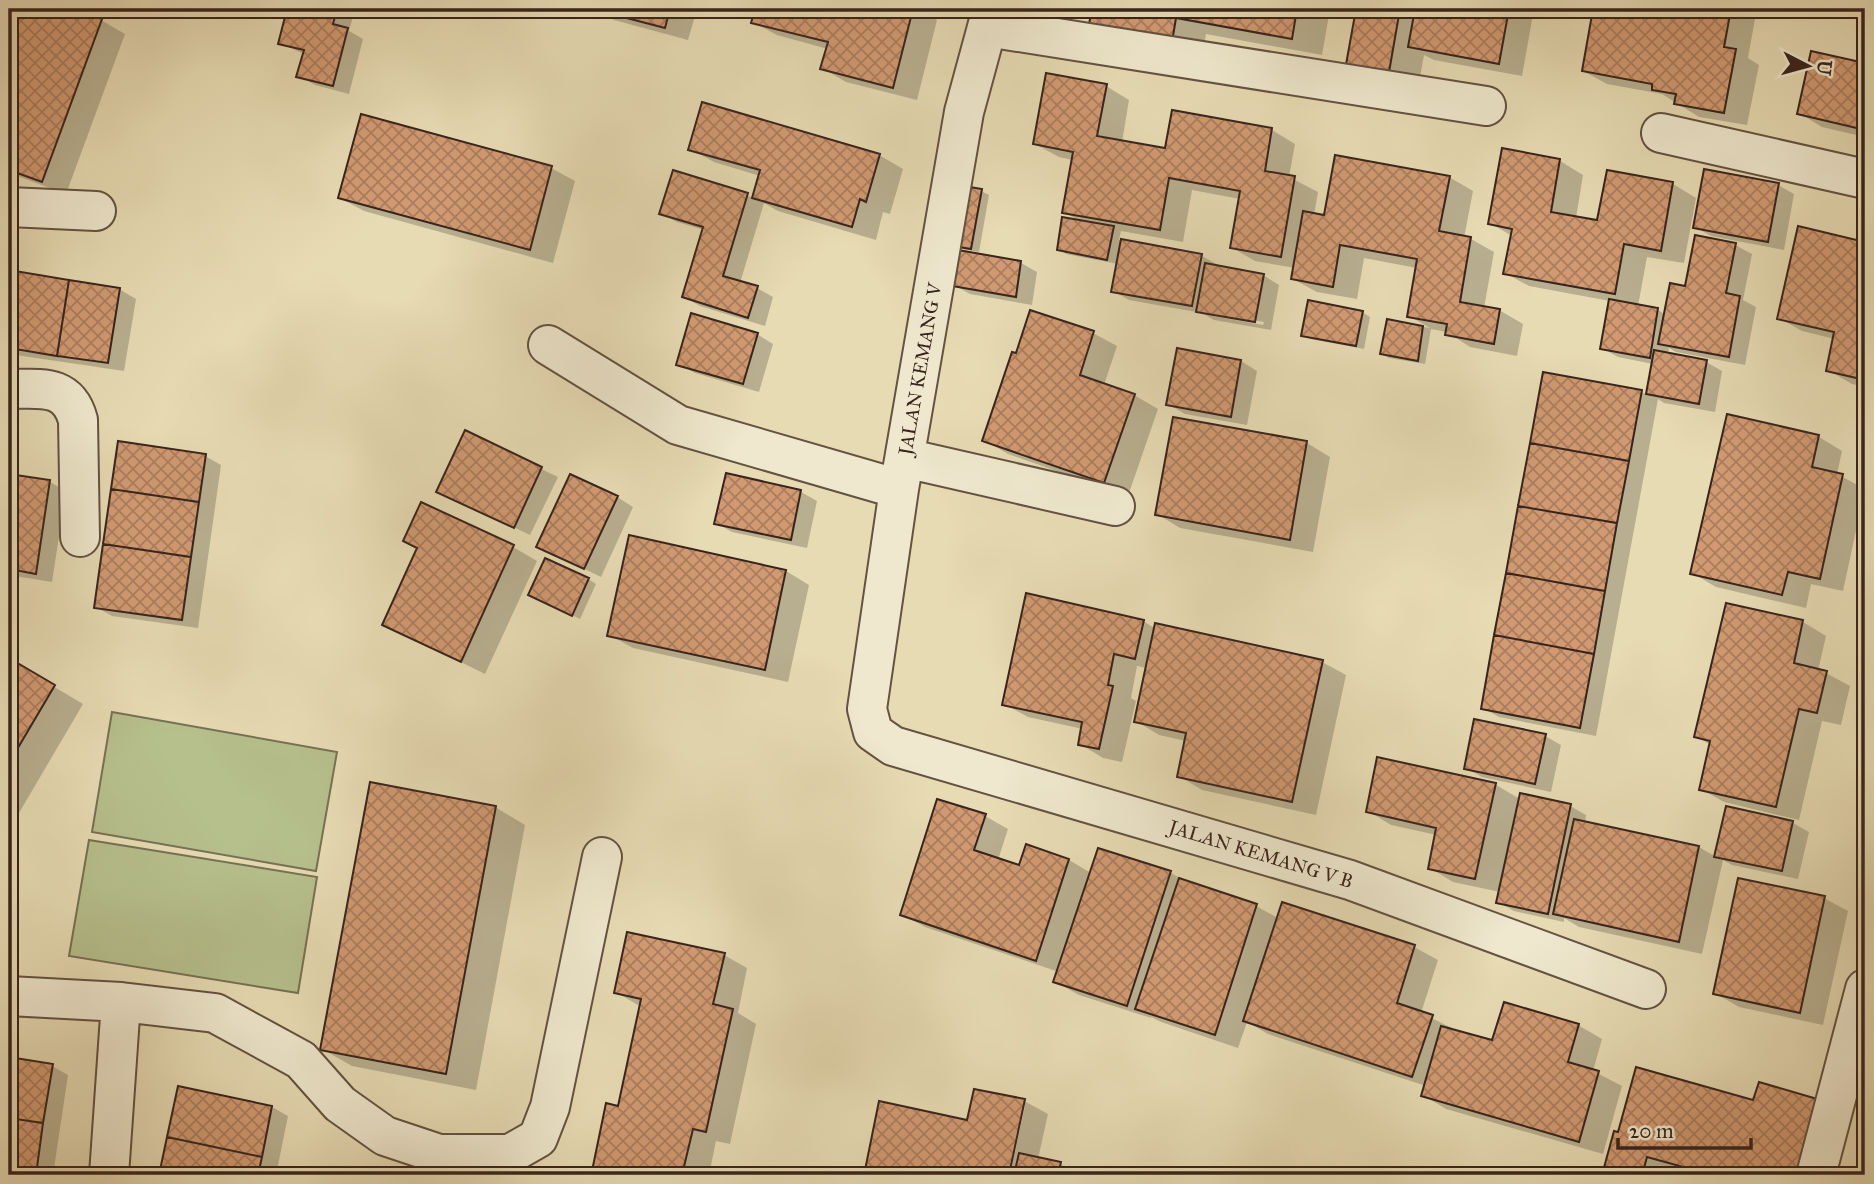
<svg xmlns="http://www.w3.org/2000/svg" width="1874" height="1184" viewBox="0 0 1874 1184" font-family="'IM FELL Great Primer',serif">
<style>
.grass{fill:#b6c08d;stroke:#777254;stroke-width:2}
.shadow{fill:#0003;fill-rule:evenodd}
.building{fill:url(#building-cross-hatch);stroke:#38241c;stroke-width:2}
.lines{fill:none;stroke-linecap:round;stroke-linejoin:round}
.minor-casing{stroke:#645242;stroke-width:42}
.minor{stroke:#efe8ce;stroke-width:38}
.labels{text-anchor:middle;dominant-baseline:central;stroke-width:5;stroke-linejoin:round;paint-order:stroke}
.street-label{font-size:19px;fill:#38241c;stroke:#efe8ce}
</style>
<defs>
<pattern id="building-cross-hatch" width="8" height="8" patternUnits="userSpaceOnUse" patternTransform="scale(1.75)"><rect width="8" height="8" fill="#d19a72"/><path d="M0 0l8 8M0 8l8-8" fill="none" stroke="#ab7d5d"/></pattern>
</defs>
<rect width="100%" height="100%" fill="#e7dbb4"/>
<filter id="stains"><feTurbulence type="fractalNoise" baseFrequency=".00286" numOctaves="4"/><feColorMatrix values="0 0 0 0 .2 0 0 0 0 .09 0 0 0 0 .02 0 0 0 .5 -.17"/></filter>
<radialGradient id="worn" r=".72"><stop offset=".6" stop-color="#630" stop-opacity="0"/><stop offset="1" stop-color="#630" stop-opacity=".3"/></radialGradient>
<path class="grass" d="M112,712l225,40 -21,119 -224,-39z
M89,840l228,37 -19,116 -229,-37z"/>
<path class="shadow" d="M9,9h62l30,11 24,14 -59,160 -57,-21z
M289,9h66l-6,22 14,8 -14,55 -34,-9 -16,-9 5,-22 -24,-11z
M594,9h103l-9,31 -74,-20z
M757,9h160l20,11 -20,80 -71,-18 -24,-14 6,-19 -51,-14 -24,-13z
M926,9h29l-2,7z
M1094,9h236l-8,46 -116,-21 -5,30 -112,-31z
M1352,9h182l-12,67 -88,-16 -10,-5 -7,39 -40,-7 -20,-77z
M1595,9h153l8,4 -8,45 11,7 -12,60 -48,-8 -37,-23 -55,-10 -24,-13z
M1812,53l53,12v72l-43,-10 -23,-14z
M1106,86l23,14 -7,42 44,8 7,-38 99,18 23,14 -6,33 29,15 -4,23 12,2 123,-40 24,14 -9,47 7,1 23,13 -10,56 15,2 24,14 -6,32 -47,-9 -23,-15 -16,-3 -6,35 -36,-6 -7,-4 6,-33 42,7 -21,-12 8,-48 -53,-10 -7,41 -40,-7 -24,-13 2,-11 -40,-7 -24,-14 9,-48 -48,-9 -9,52 -62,-11 -2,9 83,16 16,9 -1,2 46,8 16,10 -8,45 -57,-10 -12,-7 -73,-13 -16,-9 5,-27 -52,-10 -7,-5 22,-27 -17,-10 9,-52 -14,-3 -24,-13zM1213,313l51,9 -1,3 -50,-9z
M690,149l189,6 24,14 -13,45 -7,-2 -7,28 -98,-29 -14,-8 -24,80 17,5 16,9 -8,29 -65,-20 -16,-9 20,-67 -27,-8 -16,-9 13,-41 80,26 6,-22 -46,-14z
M1503,150l57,11 23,14 -7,43 22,4 75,-38 23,14 -12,65 -37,-6 -9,49 20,4 8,5 21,-27 48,-43 17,9 -9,46 13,7 -11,58 -69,-13 -7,-4 -1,6 38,8 16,9 -7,41 -51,-9 -6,-4 -62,337 -97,-19 -16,-9 61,-334 98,18 5,3 6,-31 -35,-7 -16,-9 8,-47 -81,-15 -24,-13 7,-37 -22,-13z
M551,168l24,13 -22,82 -189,-52 -24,-13z
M1778,185l16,9 -10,56 -73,-14 -16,-9z
M981,191l8,4 -10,57 -23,-4z
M1800,229l65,15v143l-13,-3 -24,-14 7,-31 -33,-8 -23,-13z
M960,252l61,11 16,9 -5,33 -62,-11 -16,-9z
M9,273l110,16 17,10 -12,72 -115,-17z
M1362,312l8,5 -6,32 -53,-10 -8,-4z
M1093,333l24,13 -13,39 30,10 24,14 -30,87 -120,-42 -24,-14z
M757,334l16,10 -14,48 -64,-19 -17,-9z
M1241,361l16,10 -10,54 -62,-11 -17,-10z
M1174,419l133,24 23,14 -17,95 -133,-24 -23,-14z
M466,433l92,44 -28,58 -91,-43z
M1819,437l23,14 -5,23 28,15 -22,102 -32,-7 -5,24 -90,-21 -24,-14z
M205,456l16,9 -23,163 -86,-12 -16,-9z
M9,476l41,6 16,9 -14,91 -43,-7z
M801,492l16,9 -10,47 -75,-16 -16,-9z
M617,497l16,10 -32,70 -63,-31z
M422,505l91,42 24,14 -52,113 -101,-50 35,-75z
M786,571l23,14 -21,97 -155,-34 -24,-13z
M588,579l8,5 -16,35 -43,-21z
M1727,605l76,17 23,14 -8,35 8,2 24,13 -9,39 -19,-4 -23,99 -75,-18 -23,-13 10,-44 -14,-8z
M1143,621l13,8 166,33 24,13 -30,140 -114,-25 -23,-14 7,-35 -27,-6 -23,-14 11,-53 -10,-2 -6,32 5,3 -14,61 -19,-4 -23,-14 3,-15 -55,-12 -24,-13z
M9,660l74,44 -74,126z
M1545,736l16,9 -10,47 -69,-15 -16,-9z
M1379,759l117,26 24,14 50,7 16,9 -1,8 114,24 17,10 11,-49 66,15 16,9 -11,47 -66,-14 -9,-5 -21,94 -123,-27 -15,-9v4l-50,-11 -16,-9 2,-10 -47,-10 -23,-14 7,-33 -46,-10 -23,-14z
M495,807l30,18 -49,265 -124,-24 -30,-17z
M985,816l23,13 -10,31 22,7 7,-21 42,14 22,13 8,-23 72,23 17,10 68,23 22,12 5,-14 131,43 24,13 -17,53 35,17 37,12 85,-17 24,14 -9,32 29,15 -19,68 -157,-45 -23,-14 3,-9 -158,-52 -21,-12 -9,26 -77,-26 -10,-5v1l-72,-23 -23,-13 3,-10 -134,-45 -23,-13z
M1824,898l24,13 -25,114 -84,-18 -24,-14z
M724,955l23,13 -9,45 18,11 -26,120 -14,-3 -7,34h-106l-9,-5 25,-62 22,-101 -25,-15z
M9,1059l43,7 16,9 -15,100h-44z
M179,1088l93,19 16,9 -12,59h-115z
M1024,1101l24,13 -10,45 61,16h-89l15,-69h-3l-15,69h-142l16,-72 88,19z
M1754,1102l76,73h-138l-21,-6 -2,6h-66l12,-42z"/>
<path class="building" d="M9,9h67l26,10 -60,163 -33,-12z
M287,9h50l-4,15 15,4 -15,58 -37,-9 8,-27 -26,-6z
M592,9h78l-5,19z
M755,9h158l-20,79 -73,-19 8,-27 -77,-19z
M1092,9h205l-5,30 -116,-21 -5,30 -84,-14z
M1356,9h44l-12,69 -43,-8z
M1415,9h94l-10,55 -91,-17z
M1593,9h138l-7,38 12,2 -12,64 -50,-9 2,-10 -24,-4v-6l-70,-13z
M1811,51l54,12v67l-68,-16z
M1046,73l61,11 -10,52 68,12 7,-38 100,18 -7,43 30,5 -14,81 -51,-9 10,-57 -71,-13 -9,52 -98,-17 11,-61 -40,-8z
M702,102l178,52 -14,48 -6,-3 -8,28 -100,-29 8,-28 -72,-20z
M361,114l191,52 -22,84 -192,-52z
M1502,148l58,11 -9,53 46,8 10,-50 66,12 -12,69 -37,-7 -9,50 -112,-20 9,-45 -24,-5z
M1335,155l115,21 -11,55 32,6 -11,65 40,7 -6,35 -49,-9 2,-11 -40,-7 10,-58 -77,-14 -7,42 -42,-8 12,-68 21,4z
M1704,169l75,14 -11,59 -75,-14z
M673,170l75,23 -25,83 35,10 -10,32 -66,-21 21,-70 -44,-13z
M958,185l24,4 -11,60 -24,-4z
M1062,217l52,9 -7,34 -50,-10z
M1798,226l67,16v138l-39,-9 8,-39 -57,-13z
M1695,235l41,8 -10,50 14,3 -11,61 -71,-13 12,-61 15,3z
M1121,239l81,15 -10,52 -81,-14z
M958,250l63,11 -5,36 -64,-11z
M1205,263l59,11 -9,48 -59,-10z
M9,270l60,10 -12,76 -48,-8z
M69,280l51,8 -12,75 -51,-7z
M1609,299l49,9 -8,50 -50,-9z
M1308,300l55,11 -7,35 -55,-10z
M1030,310l64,21 -14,44 55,19 -31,89 -122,-42 30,-89 4,1z
M691,313l67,20 -15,51 -67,-19z
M1387,319l36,7 -5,35 -38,-7z
M1177,348l64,12 -10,57 -65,-12z
M1654,350l53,10 -8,44 -53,-10z
M1543,372l99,18 -13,71 -99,-18z
M1727,414l92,21 -7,32 31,7 -23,105 -32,-7 -6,23 -92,-21z
M1173,417l134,24 -17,99 -135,-25z
M465,430l77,37 -28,61 -78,-36z
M118,441l88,13 -7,48 -88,-13z
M1530,443l99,18 -12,62 -99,-17z
M726,473l75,17 -10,50 -77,-16z
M9,474l41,6 -14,94 -27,-5z
M570,474l48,22 -34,73 -48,-22z
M111,489l88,13 -8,55 -88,-13z
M421,502l93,43 -53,117 -79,-37 35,-77 -14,-7z
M1518,506l99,17 -12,68 -99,-18z
M629,535l157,35 -21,100 -158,-34z
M103,544l88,13 -9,63 -88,-12z
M545,558l44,20 -17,38 -44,-21z
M1506,573l99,18 -11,63 -100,-19z
M1026,593l118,27 -9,39 -21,-5 -6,31 5,1 -14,63 -21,-4 4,-23 -80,-17z
M1726,603l77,17 -9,43 33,8 -10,42 -18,-4 -23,98 -77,-17 11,-49 -16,-4z
M1155,623l168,37 -31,142 -115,-25 9,-44 -52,-11z
M1494,635l100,19 -14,74 -99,-19z
M9,658l46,27 -46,78z
M1474,719l72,15 -11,50 -71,-15z
M1377,757l119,26 -21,96 -47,-10 8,-41 -70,-16z
M370,782l126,24 -50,268 -126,-24z
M1520,793l51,11 -23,110 -52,-11z
M937,799l49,15 -12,36 45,15 7,-21 43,15 -33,102 -136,-46z
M1726,806l67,15 -11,50 -68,-14z
M1574,819l125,27 -20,96 -126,-28z
M1098,848l73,23 -44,135 -74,-24z
M1179,878l78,26 -42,131 -80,-26z
M1738,878l87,18 -25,117 -87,-19z
M1282,902l133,43 -18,58 36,12 -21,62 -169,-56z
M627,932l98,21 -12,51 20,5 -27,123 -13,-3 -11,46h-70l-20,-4 14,-68 12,3 23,-107 -27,-6z
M1504,1002l75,22 -11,38 31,9 -20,71 -158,-46 20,-70 51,14z
M9,1057l44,7 -10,59 -34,-5z
M1636,1067l117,33 6,-18 65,19 -21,74h-91l-65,-18 -5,18h-40l12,-44 4,1z
M178,1086l94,20 -10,51 -95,-20z
M974,1089l51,10 -16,76h-145l15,-74 88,19z
M9,1118l34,5 -7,52h-27z
M167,1137l95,20 -4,18h-99z
M1019,1153l42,9 -3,13h-44z
M1070,1167l37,8h-39z"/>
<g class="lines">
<defs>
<path id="minor" d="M992,9l-28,103 -65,377 -32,220 6,23 20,14 457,134 296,109
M987,27l499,79
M1661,133l204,46
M9,207l87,4
M548,345l130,80 221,64
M9,389c31,0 59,-6 69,31l2,117
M905,458l210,48
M9,996l112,6 -12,173
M121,1002l94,11 86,47 39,44 45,32 54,18h71l28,-16 12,-31 52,-250
M1816,1175l49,-186"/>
</defs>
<use href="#minor" class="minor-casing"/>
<use href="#minor" class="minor"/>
</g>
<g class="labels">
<g class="street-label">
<text transform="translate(920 369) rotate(-80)">JALAN KEMANG V</text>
<text transform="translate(1261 854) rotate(17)">JALAN KEMANG V B</text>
</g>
</g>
<rect width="1874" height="1184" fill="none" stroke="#e7dbb4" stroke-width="35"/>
<rect x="10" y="10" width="1853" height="1163" fill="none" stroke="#38241c" stroke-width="3.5"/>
<rect x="18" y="18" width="1839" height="1149" fill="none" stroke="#38241c" stroke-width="2"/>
<g transform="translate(1808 66) rotate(96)" stroke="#efe8ce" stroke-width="5" paint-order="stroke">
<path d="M0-5L12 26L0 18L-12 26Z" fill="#38241c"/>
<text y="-10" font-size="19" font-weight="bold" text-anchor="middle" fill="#38241c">U</text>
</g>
<path d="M1618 1138v10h133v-10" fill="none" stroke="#38241c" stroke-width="3.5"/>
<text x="1629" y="1138" font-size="21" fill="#38241c" stroke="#efe8ce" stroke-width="5" paint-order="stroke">20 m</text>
<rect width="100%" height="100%" filter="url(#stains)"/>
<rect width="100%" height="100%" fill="url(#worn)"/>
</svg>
